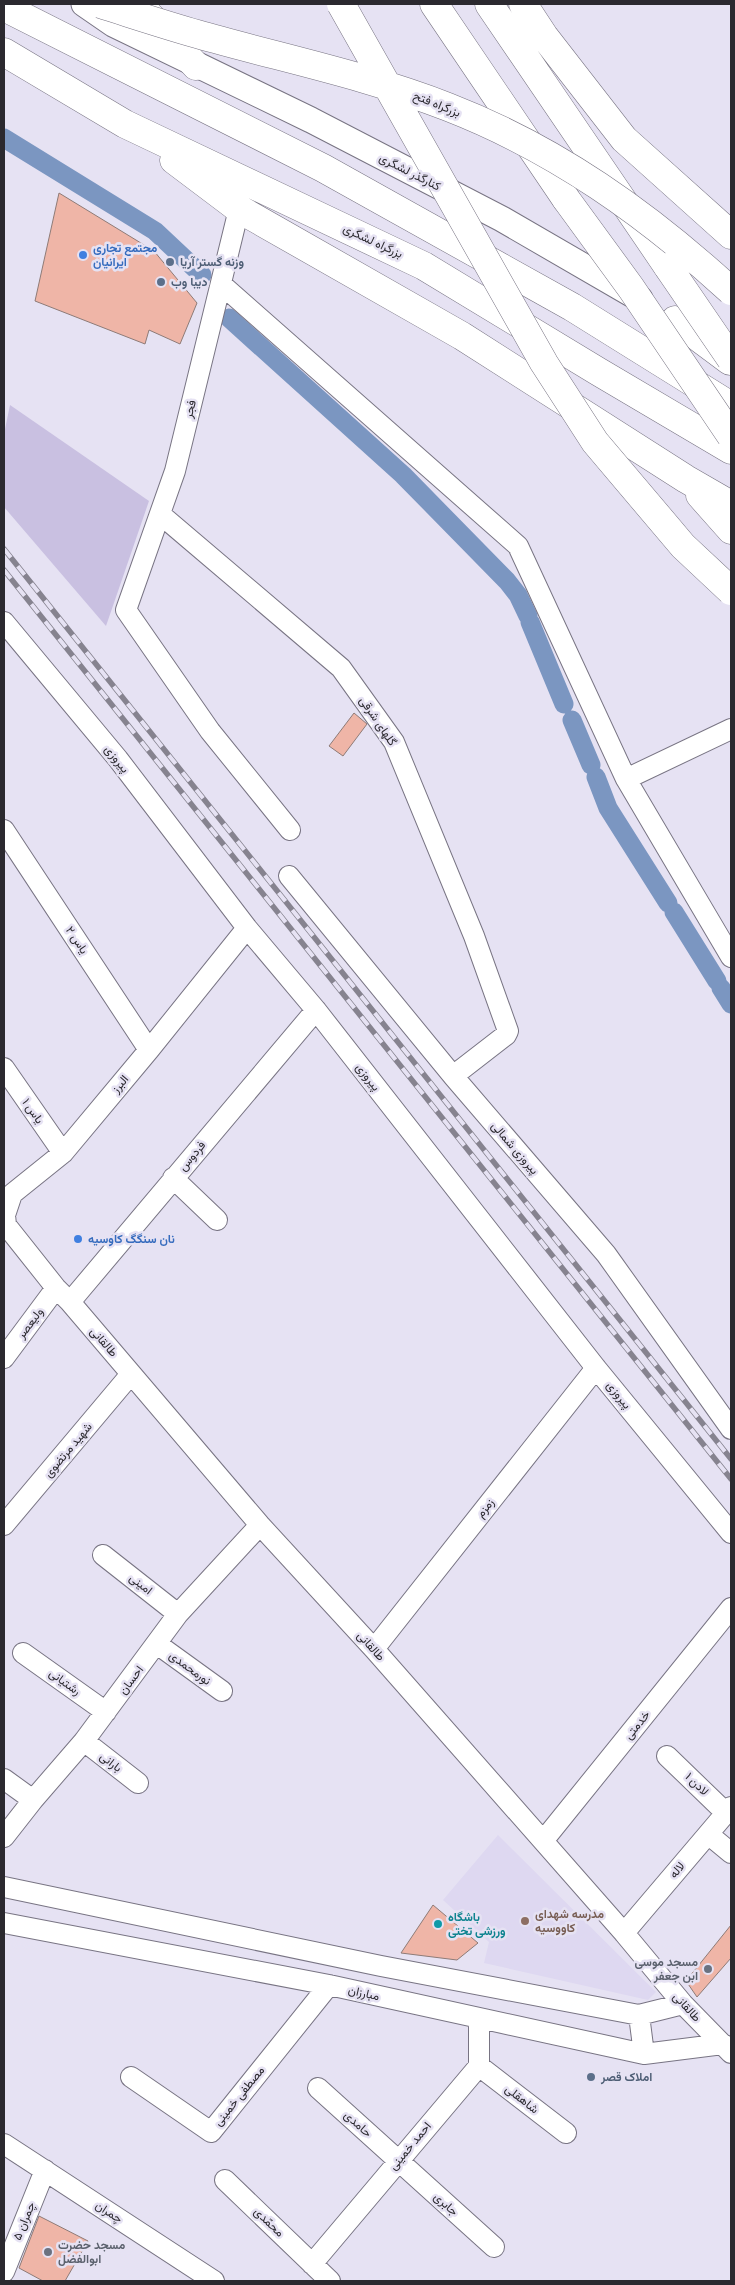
<svg xmlns="http://www.w3.org/2000/svg" width="735" height="2285" viewBox="0 0 735 2285" font-family="Figtree,Vazirmatn,sans-serif">
<style>
.built{fill:#ded8f1}
.green{fill:#c9c0e1}
.lines{fill:none;stroke-linecap:round;stroke-linejoin:round}
.canal{stroke:#7b96c1;stroke-width:19}
.building{fill:#efb5a7;stroke:#8e7b77}
.minor-casing{stroke:#787483;stroke-width:22}
.major-casing{stroke:#787483;stroke-width:27}
.highway-casing{stroke:#787483;stroke-width:29}
.minor{stroke:#fff;stroke-width:20}
.major{stroke:#fff;stroke-width:25}
.highway{stroke:#fff;stroke-width:28}
.rail-casing{stroke:#86838f;stroke-width:5.5}
.rail{stroke:#e6e2f3;stroke-width:4;stroke-dasharray:11;stroke-linecap:butt}
.highway-bridge-casing{stroke:#787483;stroke-width:29;stroke-linecap:butt}
.highway-bridge{stroke:#fff;stroke-width:28}
.shop-dot{fill:#3f7fe0;stroke:#e6e2f3;stroke-width:2}
.service-dot{fill:#5c6f8a;stroke:#e6e2f3;stroke-width:2}
.education-dot{fill:#8d6e63;stroke:#e6e2f3;stroke-width:2}
.culture-dot{fill:#0f9aa8;stroke:#e6e2f3;stroke-width:2}
.worship-dot{fill:#6b7280;stroke:#e6e2f3;stroke-width:2}
.labels{text-anchor:middle;dominant-baseline:central;stroke-width:5;stroke-linejoin:round;paint-order:stroke}
.street-label{font-size:12px;fill:#2b292f;stroke:#e6e2f3}
.shop-label{font-size:12px;font-weight:bold;fill:#366cbe;stroke:#e6e2f3;text-anchor:start}
.service-label{font-size:12px;font-weight:bold;fill:#4e5e75;stroke:#e6e2f3;text-anchor:start}
.education-label{font-size:12px;font-weight:bold;fill:#785e54;stroke:#e6e2f3;text-anchor:start}
.culture-label{font-size:12px;font-weight:bold;fill:#0d838f;stroke:#e6e2f3;text-anchor:start}
.worship-label{font-size:12px;font-weight:bold;fill:#5b616d;stroke:#e6e2f3;text-anchor:end}
</style>
<rect width="100%" height="100%" fill="#e6e2f3"/>
<path class="built" d="M498,1835l158,157 -8,8 -164,-37 5,-21 -46,-42z"/>
<path class="green" d="M10,405l139,96 -43,125 -102,-119v-73z"/>
<g class="lines">
<path class="canal" d="M4,138l151,93 47,44
M229,318l174,157 104,106 11,14 10,21
M530,622l34,82
M572,720l19,45
M596,777l12,31 60,95
M674,912l43,69
M721,988l10,16"/>
</g>
<path class="building" d="M59,193l95,58 43,52 -17,41 -31,-14 -4,14 -110,-43z
M354,713l13,11 -24,32 -14,-10z
M433,1905l45,38 -21,17 -56,-7z
M731,1925v33l-34,39 -11,-16z
M39,2216l49,25 -23,40h-22l-24,-13z"/>
<g class="lines">
<defs>
<path id="minor" d="M239,209l-64,262 -49,139 84,121 80,99
M221,284l297,262 108,233 105,178
M160,514l181,154 53,74 80,194 34,95 -2,4 -53,41
M4,622l114,137 129,169 69,82 280,358 135,165
M626,779l105,-50
M4,830l145,220
M289,876l164,200 153,178 125,175
M247,928l-98,122 -86,103 -51,41 -7,21 1,10 50,63 14,14 190,223 114,124 250,284 59,71 48,49
M4,1068l59,85
M173,1178l44,42
M70,1302l246,-292
M4,1358l52,-70
M4,1525l127,-151
M103,1555l75,59
M157,1644l65,47
M374,1649l222,-281
M23,1653l83,59
M84,1741l54,42
M667,1756l59,57
M4,1779l29,21
M708,1834l23,19
M4,1837l29,-37 51,-59 94,-127 82,-89
M543,1841l188,-233
M4,1887l377,79 258,49 44,-11
M4,1923l325,62 315,69 79,-10
M624,1933l107,-126
M639,2015l5,39
M479,2066l87,67
M131,2077l80,55 118,-147
M318,2088l176,159
M4,2144l210,137
M225,2180l105,101
M312,2264l167,-198v-47
M4,2272l41,-102"/>
<path id="major" d="M84,4l29,20 198,96 191,99 138,80"/>
<path id="highway" d="M434,4l132,195
M489,4l179,263
M523,4l21,32 80,103 107,96
M4,7l319,161 249,139 159,99
M148,14l48,52
M4,52l121,72 299,142 175,106 132,78
M174,160l65,49 223,127 224,143 45,26
M675,320l55,41
M700,495l31,35"/>
</defs>
<use href="#minor" class="minor-casing"/>
<use href="#major" class="major-casing"/>
<use href="#highway" class="highway-casing"/>
<use href="#minor" class="minor"/>
<use href="#major" class="major"/>
<use href="#highway" class="highway"/>
<defs>
<path id="rail" d="M4,549l727,910
M4,570l727,909"/>
</defs>
<use href="#rail" class="rail-casing"/>
<use href="#rail" class="rail"/>
<defs>
<path id="highway-bridge" d="M100,4c32,10 65,21 97,30 84,24 169,41 251,73 108,42 199,107 283,184
M341,4l203,359 51,79 88,104 48,45
M566,199l65,89 100,148
M668,267l63,92"/>
</defs>
<use href="#highway-bridge" class="highway-bridge-casing"/>
<use href="#highway-bridge" class="highway-bridge"/>
</g>
<g class="shop-dot">
<circle cx="83" cy="255" r="5"/>
<circle cx="78" cy="1239" r="5"/>
</g>
<g class="service-dot">
<circle cx="170" cy="262" r="5"/>
<circle cx="161" cy="282" r="5"/>
<circle cx="591" cy="2077" r="5"/>
</g>
<circle class="education-dot" cx="525" cy="1921" r="5"/>
<circle class="culture-dot" cx="438" cy="1924" r="5"/>
<g class="worship-dot">
<circle cx="708" cy="1969" r="5"/>
<circle cx="48" cy="2252" r="5"/>
</g>
<g class="labels">
<g class="street-label">
<text transform="translate(437 104) rotate(22)">بزرگراه فتح</text>
<text transform="translate(410 172) rotate(27)">کنارگذر لشگری</text>
<text transform="translate(373 241) rotate(25)">بزرگراه لشگری</text>
<text transform="translate(190 409) rotate(-76)">فجر</text>
<text transform="translate(378 721) rotate(56)">گلهای شرقی</text>
<text transform="translate(117 759) rotate(51)">پیروزی</text>
<text transform="translate(77 940) rotate(56)">یاس ۲</text>
<text transform="translate(368 1077) rotate(52)">پیروزی</text>
<text transform="translate(120 1084) rotate(-50)">البرز</text>
<text transform="translate(33 1111) rotate(55)">یاس ۱</text>
<text transform="translate(515 1148) rotate(49)">پیروزی شمالی</text>
<text transform="translate(192 1156) rotate(-50)">فردوس</text>
<text transform="translate(30 1323) rotate(-53)">ولیعصر</text>
<text transform="translate(104 1342) rotate(49)">طالقانی</text>
<text transform="translate(619 1395) rotate(51)">پیروزی</text>
<text transform="translate(68 1450) rotate(-50)">شهید مرتضوی</text>
<text transform="translate(485 1508) rotate(-52)">زمزم</text>
<text transform="translate(141 1584) rotate(38)">امینی</text>
<text transform="translate(371 1646) rotate(48)">طالقانی</text>
<text transform="translate(190 1668) rotate(36)">نورمحمدی</text>
<text transform="translate(131 1680) rotate(-53)">احسان</text>
<text transform="translate(65 1682) rotate(36)">رشتیانی</text>
<text transform="translate(637 1725) rotate(-51)">خدمتی</text>
<text transform="translate(111 1762) rotate(38)">بارانی</text>
<text transform="translate(697 1784) rotate(44)">لادن ۱</text>
<text transform="translate(677 1870) rotate(-50)">لاله</text>
<text transform="translate(364 1993) rotate(13)">مبارزان</text>
<text transform="translate(687 2007) rotate(47)">طالقانی</text>
<text transform="translate(239 2096) rotate(-51)">مصطفی خمینی</text>
<text transform="translate(522 2099) rotate(38)">شاهقلی</text>
<text transform="translate(358 2124) rotate(42)">حامدی</text>
<text transform="translate(410 2146) rotate(-50)">احمد خمینی</text>
<text transform="translate(446 2204) rotate(42)">جابری</text>
<text transform="translate(109 2212) rotate(33)">چمران</text>
<text transform="translate(24 2221) rotate(-68)">چمران ۵</text>
<text transform="translate(269 2222) rotate(44)">محمّدی</text>
</g>
<g class="shop-label">
<text x="93" y="248">مجتمع تجاری<tspan x="93" dy="14">ایرانیان</tspan></text>
<text x="88" y="1239">نان سنگگ کاوسیه</text>
</g>
<g class="service-label">
<text x="180" y="262">وزنه گستر آریا</text>
<text x="171" y="282">دیبا وب</text>
<text x="601" y="2077">املاک قصر</text>
</g>
<g class="education-label">
<text x="535" y="1914">مدرسه شهدای<tspan x="535" dy="14">کاووسیه</tspan></text>
</g>
<g class="culture-label">
<text x="448" y="1917">باشگاه<tspan x="448" dy="14">ورزشی تختی</tspan></text>
</g>
<g class="worship-label">
<text x="698" y="1962">مسجد موسی<tspan x="698" dy="14">ابن جعفر</tspan></text>
<text x="58" y="2245" text-anchor="start">مسجد حضرت<tspan x="58" dy="14">ابوالفضل</tspan></text>
</g>
</g>
<rect width="735" height="2285" fill="none" stroke="#2b292f" stroke-width="10"/>
</svg>
